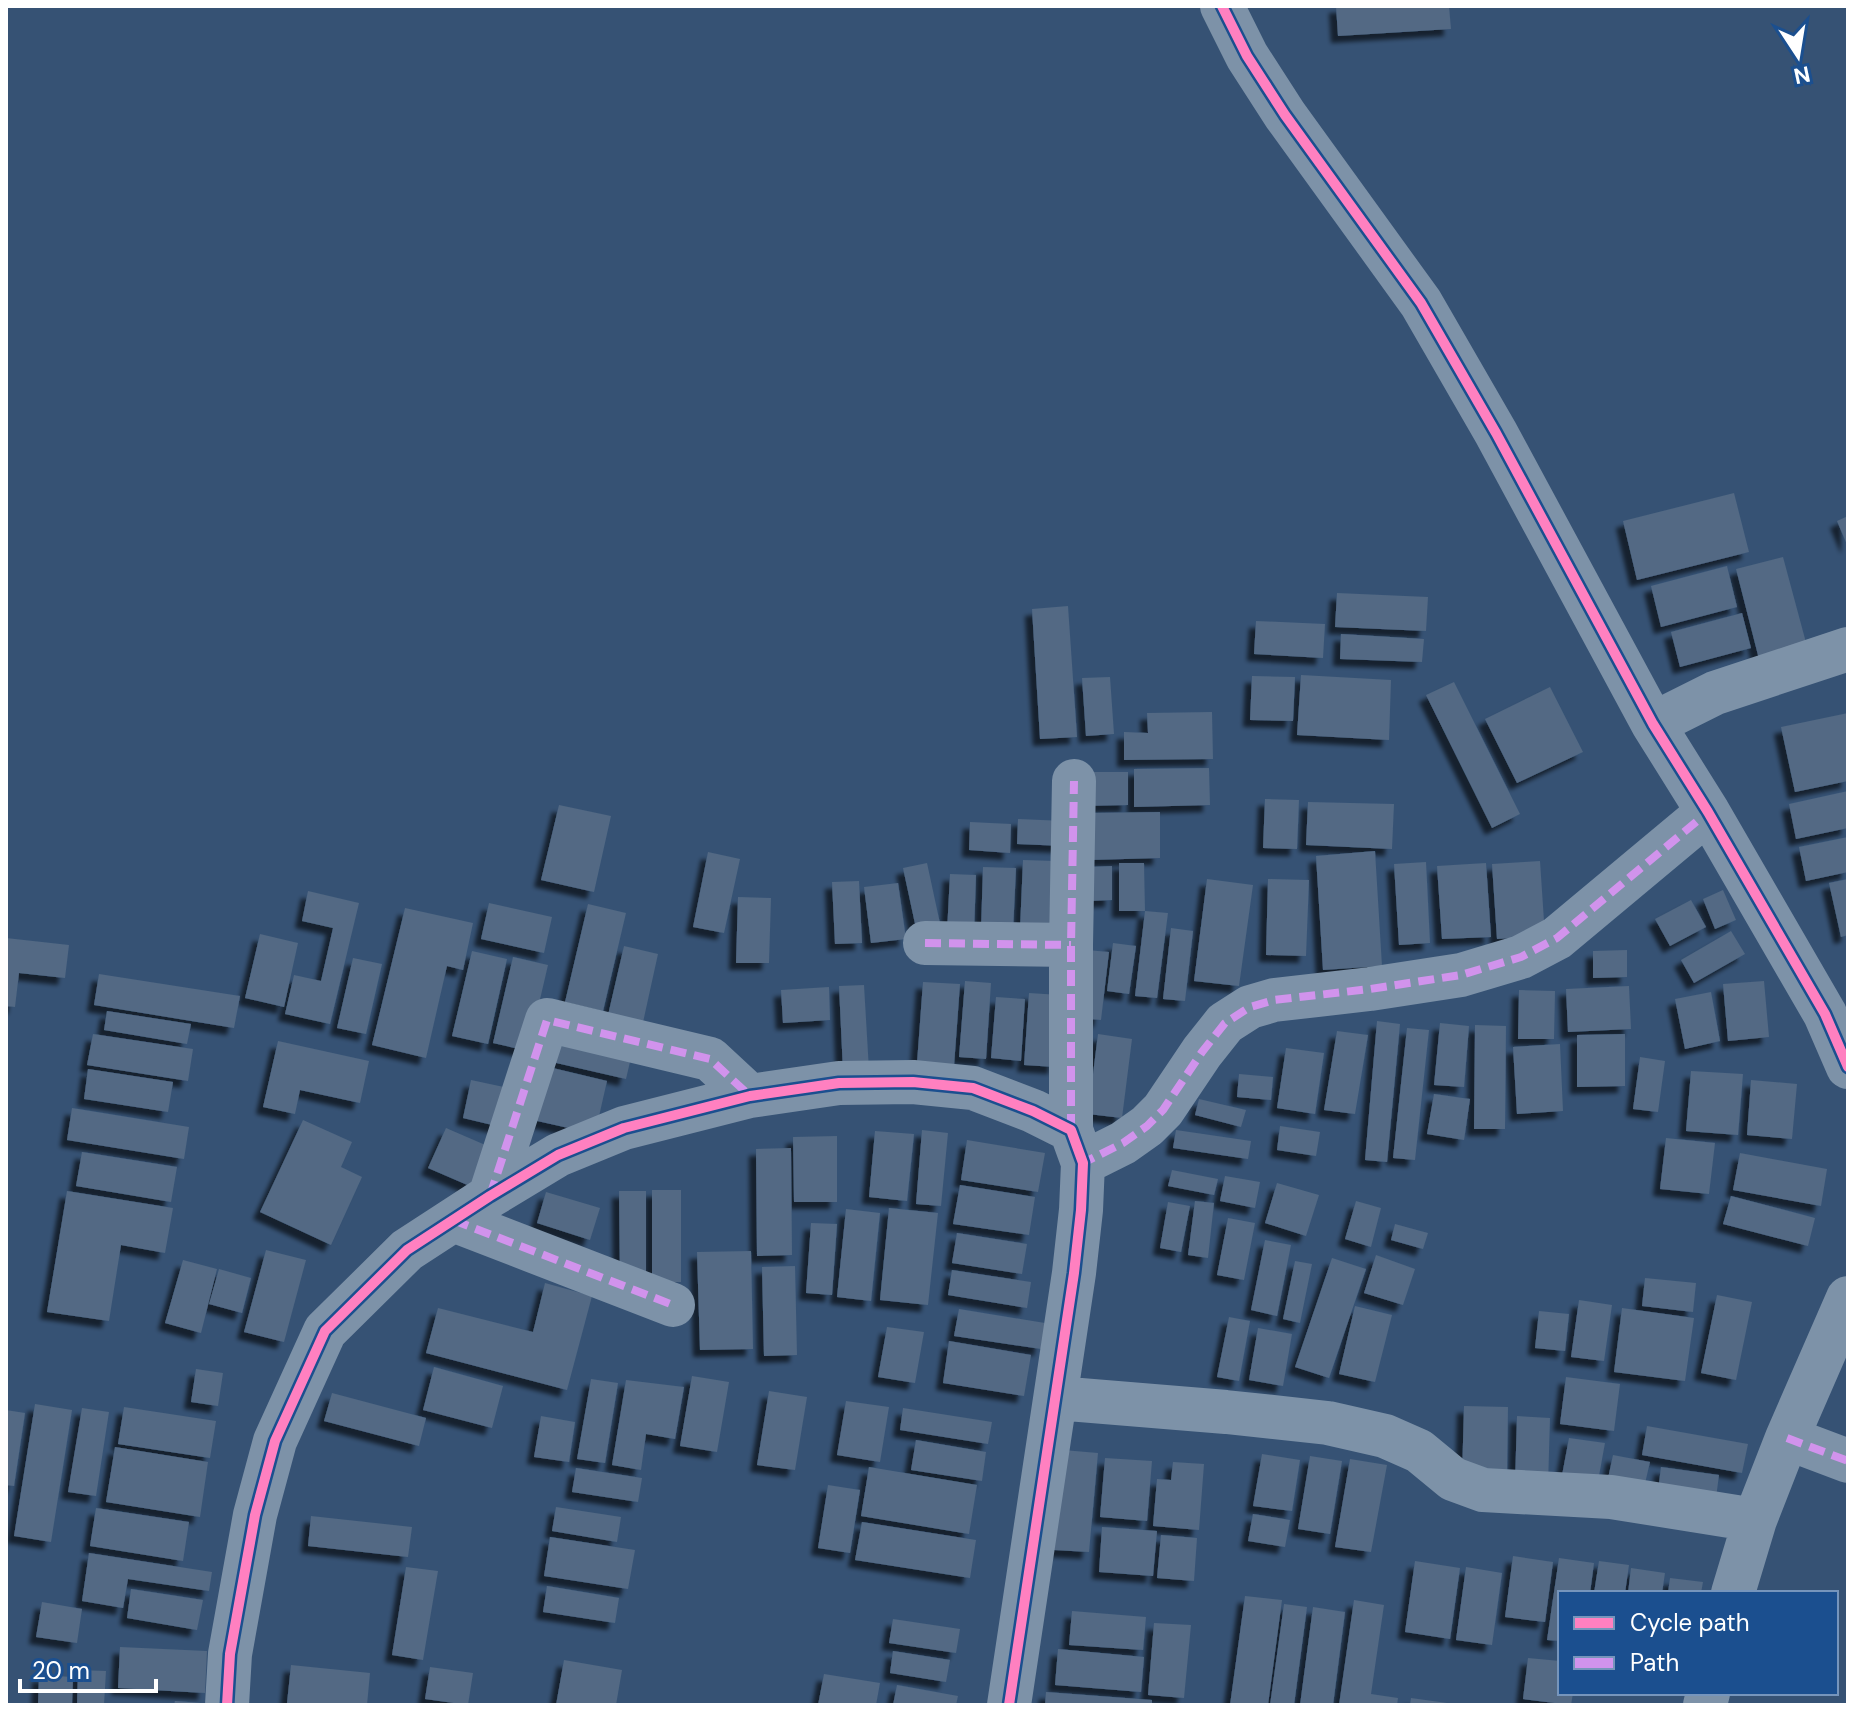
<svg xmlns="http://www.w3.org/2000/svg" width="1854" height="1711" viewBox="0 0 1854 1711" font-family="'DM Sans',sans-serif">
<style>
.building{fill:#526984;filter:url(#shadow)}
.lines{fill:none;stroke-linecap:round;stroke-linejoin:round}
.minor{stroke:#7d92a8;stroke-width:44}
.quiet{stroke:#d193ec;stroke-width:8;stroke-dasharray:16 8;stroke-linecap:butt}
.cycleway-casing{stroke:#1b4f8f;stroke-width:15}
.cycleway{stroke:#ff80c0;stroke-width:10}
</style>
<defs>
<filter id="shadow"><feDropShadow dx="-7" dy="7" stdDeviation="2" flood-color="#0009"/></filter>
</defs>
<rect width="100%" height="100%" fill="#365274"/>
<path class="building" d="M1336,6h113l2,23 -113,7z
M1734,493l15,59 -112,28 -14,-59z
M1848,516v31l-11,-26z
M1783,557l25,93 -48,13 -24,-94z
M1727,566l10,41 -76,20 -10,-41z
M1337,593l91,4 -2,34 -91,-4z
M1068,606l9,131 -37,2 -8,-130z
M1742,613l9,35 -71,19 -9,-35z
M1256,621l69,3 -2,34 -69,-4z
M1341,634l83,5 -2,23 -82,-3z
M1301,675l90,5 -2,60 -92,-5z
M1252,676l43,1 -2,44 -43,-1z
M1110,677l4,57 -28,2 -4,-58z
M1454,682l66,132 -28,14 -66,-133z
M1550,687l33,65 -66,31 -32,-64z
M1212,712l1,47 -89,1v-28l24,1 -1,-20z
M1848,713v68l-53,11 -14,-65z
M1209,768l1,37 -76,2v-38z
M1082,772h46v33l-45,1z
M1848,791v37l-52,11 -7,-35z
M1265,799l34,1 -2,49 -34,-1z
M1308,802l86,2 -2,45 -86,-4z
M559,805l52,11 -17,76 -53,-12z
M1160,812v46l-70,2 -1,-47z
M1018,819l47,2 -1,25 -47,-2z
M970,822l41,2 -1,29 -41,-3z
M1848,837v35l-42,9 -7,-34z
M1375,851l7,115 -59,4 -7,-114z
M708,852l32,7 -16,74 -31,-6z
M1023,860l33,1 -3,69 -33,-1z
M1540,861l5,75 -48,3 -5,-75z
M1426,862l4,81 -31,2 -5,-81z
M927,863l14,65 -24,5 -14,-65z
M1119,863h25l1,48 23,2 -11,85 -22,-2 10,-85h-26z
M1486,863l5,74 -49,2 -5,-73z
M1112,866v34l-23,1 -1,-34z
M983,867l33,1 -3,63 -32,-1z
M950,874l26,1 -2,58 -27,-1z
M1207,879l46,6 -14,101 -45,-5z
M1268,879l41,1 -3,76 -40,-1z
M1848,879v56l-7,2 -12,-54z
M859,881l3,62 -27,1 -3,-62z
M898,883l8,56 -35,4 -7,-56z
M1723,890l13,30 -21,9 -12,-30z
M308,891l51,12 -29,121 -45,-10 9,-39 27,6 12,-53 -31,-7z
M738,897l33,1 -2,65h-33z
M1691,900l15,27 -36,19 -15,-27z
M489,903l63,14 -8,36 -63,-14z
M588,904l38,9 -23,98 -38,-9z
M405,908l68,15 -10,47 -16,-4 -21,92 -54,-13z
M1171,928l22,3 -8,70 -22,-2z
M1731,931l14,23 -51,29 -13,-23z
M260,934l38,9 -14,64 -39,-9z
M6,938l63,7 -4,33 -46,-5 -4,34 -9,-1z
M1113,943l23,3 -7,48 -22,-3z
M624,946l34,8 -18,82 -35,-8z
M1087,950l22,2 -8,68 -22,-2z
M1627,950v27l-34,1v-27z
M472,951l35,8 -19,85 -36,-8z
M513,957l35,8 -20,86 -35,-8z
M353,958l29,6 -16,70 -29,-6z
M99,974l141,22 -6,32 -140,-23z
M965,981l26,2 -5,76 -27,-2z
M1764,981l5,56 -41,4 -5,-57z
M923,982l37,2 -6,82 -37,-3z
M864,985l5,85 -26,1 -4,-85z
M1629,986l2,43 -63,3 -2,-43z
M829,987l1,33 -47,3 -2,-33z
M1519,990l36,1 -1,48h-36z
M1711,992l9,49 -35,8 -10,-50z
M1029,993l31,2 -5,72 -31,-2z
M996,997l29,2 -4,62 -30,-3z
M107,1011l84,13 -4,20 -83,-14z
M1377,1021l23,3 -13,138 -22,-2z
M1440,1023l29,3 -5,61 -30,-2z
M1475,1025l31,1 -1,103h-31z
M1407,1028l22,2 -14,130 -22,-2z
M1337,1031l31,4 -13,79 -31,-4z
M559,1032l74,17 -7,30 -74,-17z
M93,1034l100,15 -5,32 -101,-16z
M1098,1034l34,5 -10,79 -34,-4z
M1625,1034v52l-48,1v-52z
M278,1041l91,20 -9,42 -60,-13 -5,24 -32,-7z
M1560,1044l3,67 -46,3 -4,-67z
M1286,1048l38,5 -9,61 -38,-6z
M1640,1057l25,4 -7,51 -25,-3z
M536,1064l71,17 -12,53 -71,-16z
M88,1069l85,13 -5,30 -84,-13z
M1691,1071l52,3 -5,61 -52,-4z
M1239,1074l34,3 -2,23 -34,-3z
M471,1080l47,10 -9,39 -46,-11z
M1751,1080l46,4 -5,55 -45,-4z
M1434,1094l36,5 -6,41 -37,-6z
M1199,1099l47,11 -5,17 -46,-12z
M72,1108l117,19 -5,32 -117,-19z
M303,1120l49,22 -11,25 21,10 -31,68 -71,-33z
M1280,1126l40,6 -4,24 -39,-6z
M446,1128l44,19 -18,40 -44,-19z
M922,1130l26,3 -7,73 -25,-2z
M1176,1130l75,11 -3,18 -75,-11z
M875,1131l39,3 -7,67 -38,-4z
M837,1136v66h-43l-1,-65z
M1666,1138l49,5 -6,51 -49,-5z
M967,1140l78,13 -7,39 -77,-12z
M791,1148l1,107 -35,1 -1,-107z
M82,1152l95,15 -6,35 -95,-16z
M1740,1153l87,16 -6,37 -88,-16z
M1172,1170l46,9 -4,16 -46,-9z
M1225,1176l35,6 -5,26 -35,-7z
M1277,1183l42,12 -13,41 -41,-13z
M960,1185l75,12 -6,38 -76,-11z
M652,1190h29v92h-29z
M67,1191l106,17 -8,45 -44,-8 -12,76 -62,-9z
M619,1191h27v88h-26z
M546,1192l54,16 -10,32 -53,-17z
M1731,1196l84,22 -7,28 -85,-22z
M1195,1201l19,2 -6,55 -20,-3z
M1356,1201l25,7 -10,39 -26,-8z
M1168,1202l22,4 -9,46 -21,-4z
M889,1208l49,5 -10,92 -48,-5z
M846,1209l34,4 -9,88 -34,-4z
M1228,1218l27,5 -11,57 -27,-5z
M811,1223l26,1 -5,71 -26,-2z
M1395,1224l33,9 -5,16 -32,-9z
M957,1233l70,11 -5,30 -70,-11z
M1265,1240l26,5 -14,71 -26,-6z
M266,1250l40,10 -22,82 -40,-10z
M751,1251l2,98 -53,1 -3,-98z
M1376,1255l39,14 -12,36 -39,-12z
M1332,1258l34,11 -37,109 -34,-11z
M183,1260l34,9 -16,64 -36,-10z
M1295,1261l17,3 -12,59 -17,-4z
M795,1266l2,89 -33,1 -2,-89z
M219,1269l32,9 -9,35 -33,-9z
M952,1270l79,12 -4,26 -79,-13z
M1645,1278l51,5 -3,29 -51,-6z
M545,1283l47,13 -25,94 -141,-37 12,-45 95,24z
M1717,1295l35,7 -16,78 -35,-7z
M1579,1300l33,5 -8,56 -33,-4z
M1355,1306l37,9 -17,67 -36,-8z
M1622,1308l72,10 -9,63 -71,-9z
M959,1309l86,14 -4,26 -87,-13z
M1539,1311l30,3 -4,37 -30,-3z
M1229,1317l21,4 -11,60 -22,-4z
M887,1327l37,5 -9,51 -37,-6z
M1258,1328l34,6 -9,52 -34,-6z
M949,1341l82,14 -7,41 -81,-13z
M434,1367l69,19 -11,42 -69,-18z
M196,1369l27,4 -5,33 -27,-4z
M692,1376l37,6 -12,70 -37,-6z
M1566,1377l54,7 -6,47 -54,-7z
M591,1379l27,4 -13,80 -28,-4z
M626,1380l58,7 -9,52 -29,-5 -5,36 -29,-5z
M769,1391l38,6 -12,73 -38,-5z
M332,1393l94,25 -7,28 -95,-25z
M846,1401l43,6 -9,55 -43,-7z
M35,1404l37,6 -21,132 -37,-6z
M1464,1406l44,1 -1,71h-45z
M124,1407l92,14 -6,37 -92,-14z
M82,1408l27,4 -13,84 -28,-4z
M903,1408l89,14 -4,22 -88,-14z
M6,1410l19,3 -11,73 -8,-1z
M541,1416l34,6 -6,40 -35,-5z
M1517,1416l33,2 -2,68 -33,-2z
M1647,1426l101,18 -6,29 -100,-18z
M1569,1438l36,5 -9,49 -36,-6z
M916,1440l70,12 -4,29 -71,-11z
M115,1447l93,15 -8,55 -94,-15z
M1063,1450l35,3 -9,99 -35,-2z
M1262,1454l38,6 -8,51 -39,-5z
M1613,1455l37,7 -7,30 -36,-9z
M1310,1456l32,5 -12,73 -32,-5z
M1105,1458l47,3 -5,60 -47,-4z
M1350,1459l37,6 -16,87 -36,-5z
M1173,1462l31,2 -5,66 -46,-4 4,-47 14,1z
M869,1467l108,18 -8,49 -108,-18z
M1661,1467l58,8 -4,31 -58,-7z
M576,1468l66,10 -4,24 -66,-10z
M828,1485l32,5 -10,63 -32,-5z
M556,1507l65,10 -4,25 -65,-11z
M96,1508l93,14 -6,39 -93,-15z
M1253,1514l37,6 -5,27 -37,-6z
M311,1516l101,11 -4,30 -100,-11z
M862,1522l114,18 -6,38 -115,-18z
M1102,1527l55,4 -4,45 -54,-4z
M1161,1535l36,3 -3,43 -37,-3z
M550,1537l85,13 -7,39 -84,-13z
M89,1553l123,19 -3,19 -81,-12 -5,29 -41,-7z
M1513,1556l40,6 -8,60 -40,-5z
M1559,1558l35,5 -4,30h-30v48l-13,-1z
M1415,1561l45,7 -10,71 -45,-7z
M1599,1561l30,4 -4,28h-31z
M406,1567l32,4 -15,89 -31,-5z
M1466,1567l36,6 -10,72 -36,-5z
M1631,1568l34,5 -3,20h-34z
M1670,1578l33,4 -2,11h-33z
M547,1586l72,12 -4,25 -72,-11z
M131,1589l72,11 -6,30 -70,-12z
M1245,1596l37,4 -14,105h-38z
M1354,1600l30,5 -13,89 27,4 -1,7h-58z
M42,1602l40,7 -5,34 -41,-6z
M1284,1604l23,3 -13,98h-24z
M1313,1607l32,5 -12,93h-33z
M1072,1611l74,6 -3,33 -74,-5z
M893,1619l67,10 -4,24 -67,-10z
M1154,1623l37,2 -7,73 -36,-3z
M120,1647l87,4 -2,42 -87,-5z
M1058,1649l86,8 -3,35 -86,-7z
M893,1651l57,9 -4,22 -56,-9z
M1528,1658l32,3v32h13l-2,12 -48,-6z
M564,1660l58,10 -6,35h-60z
M291,1665l79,8 -3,32 -80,-2z
M430,1667l43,6 -5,32 -43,-6z
M78,1670l28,1 -2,34h-27z
M824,1674l56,9 -4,22h-58z
M39,1675l34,2 -1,28h-34z
M897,1685l61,11 -2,9h-63z
M1046,1692l106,8v5h-107z
M1411,1698l36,5v2h-37z
M175,1701l26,2v2h-27z"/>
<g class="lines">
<path class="minor" d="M1222,6l25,50 38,59 136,188 75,130 157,291 55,88 117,202 23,53
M1653,724l62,-31 133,-44
M925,943l146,2
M1071,1130v-185l3,-164
M1083,1163l40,-20 24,-17 16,-16 39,-58 23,-29 25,-16 24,-7 96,-11 91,-14 60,-18 36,-19 151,-126
M490,1196l57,-176 163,39 40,37
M453,1220l220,85
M1056,1398l170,14 102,11 57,13 34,15 34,28 30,11 128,7 144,23
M1787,1438l61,23
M1733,1593l22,-73 32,-82 61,-140
M227,1705l3,-51 25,-139 20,-74 50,-110 82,-81 83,-54 68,-41 66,-27 126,-32 89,-13 74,-1 60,6 60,23 38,19 12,33 -2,47 -7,63 -65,432
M1705,1705l3,-12"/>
<path class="quiet" d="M925,943l146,2
M1071,1130v-185l3,-164
M1082,1159l1,4 40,-20 24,-17 16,-16 39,-58 23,-29 25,-16 24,-7 96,-11 91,-14 60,-18 36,-19 151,-126
M490,1196l57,-176 163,39 40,37
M453,1220l220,85
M1787,1438l61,23"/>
<defs>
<path id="cycleway" d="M1222,6l25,50 38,59 136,188 75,130 157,291 55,88 117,202 23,53
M227,1705l3,-51 25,-139 20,-74 50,-110 82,-81 83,-54 68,-41 66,-27 126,-32 89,-13 74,-1 60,6 60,23 38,19 12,33 -2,47 -7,63 -65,432"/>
</defs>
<use href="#cycleway" class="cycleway-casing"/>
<use href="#cycleway" class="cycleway"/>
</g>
<rect width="1854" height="1711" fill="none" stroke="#ffffff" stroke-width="16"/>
<rect x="1558" y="1591" width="280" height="104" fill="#1b4f8f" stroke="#7695bc" stroke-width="2"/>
<rect x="1574" y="1617" width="40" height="12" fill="#ff80c0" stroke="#7695bc" stroke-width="2"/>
<text x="1630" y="1631" font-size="24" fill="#ffffff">Cycle path</text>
<rect x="1574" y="1657" width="40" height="12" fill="#d193ec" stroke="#7695bc" stroke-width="2"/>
<text x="1630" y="1671" font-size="24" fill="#ffffff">Path</text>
<g transform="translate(1798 56) rotate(168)" stroke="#1b4f8f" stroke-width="6" paint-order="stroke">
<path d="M0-6L14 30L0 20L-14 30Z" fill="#ffffff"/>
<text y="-12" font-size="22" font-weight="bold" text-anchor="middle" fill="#ffffff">N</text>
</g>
<path d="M20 1679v12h136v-12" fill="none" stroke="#ffffff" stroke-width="4"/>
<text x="32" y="1679" font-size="24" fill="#ffffff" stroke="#1b4f8f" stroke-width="6" paint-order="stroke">20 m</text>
</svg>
